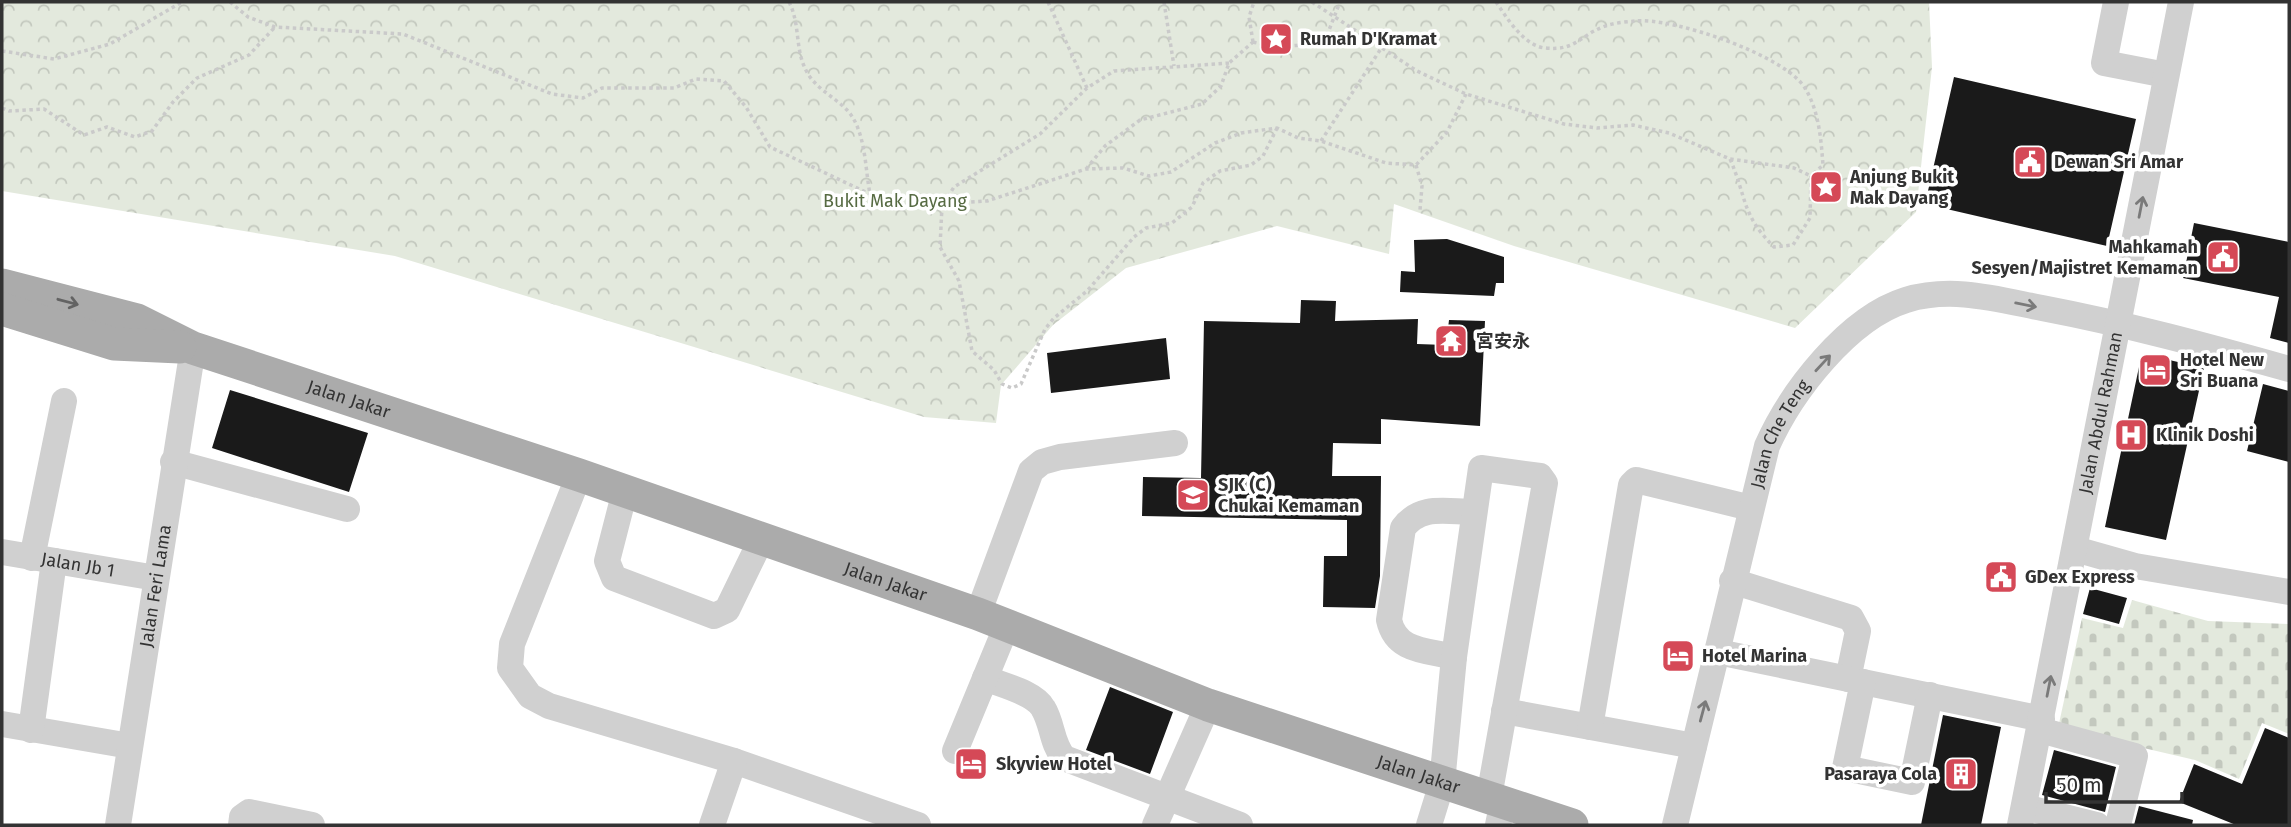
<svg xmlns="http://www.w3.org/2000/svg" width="2291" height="827" viewBox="0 0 2291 827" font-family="'Fira Sans','Noto Sans SC',sans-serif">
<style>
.forest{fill:url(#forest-crowns)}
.cemetery{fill:url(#cemetery-stones)}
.building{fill:#1a1a1a}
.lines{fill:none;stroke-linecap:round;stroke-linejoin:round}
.path{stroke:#cacaca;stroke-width:3.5;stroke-dasharray:3.5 3.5;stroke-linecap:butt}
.minor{stroke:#d0d0d0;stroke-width:26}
.major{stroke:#ababab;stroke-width:33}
.oneway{stroke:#7a7a7a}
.oneway2{stroke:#636363}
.labels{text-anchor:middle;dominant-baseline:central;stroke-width:7;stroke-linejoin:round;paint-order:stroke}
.poi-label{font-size:18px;font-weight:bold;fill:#333;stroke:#fff;text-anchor:start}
.park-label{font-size:18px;fill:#576b43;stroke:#fff}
.street-label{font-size:18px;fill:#333;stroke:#fff}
</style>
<defs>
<pattern id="forest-crowns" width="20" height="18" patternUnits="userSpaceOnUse" patternTransform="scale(1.75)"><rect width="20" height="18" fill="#e3e9dd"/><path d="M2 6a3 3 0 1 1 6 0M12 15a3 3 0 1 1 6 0" fill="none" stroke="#c3c8be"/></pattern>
<pattern id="cemetery-stones" width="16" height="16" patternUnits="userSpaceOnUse" patternTransform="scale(1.75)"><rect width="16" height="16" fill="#e3e9dd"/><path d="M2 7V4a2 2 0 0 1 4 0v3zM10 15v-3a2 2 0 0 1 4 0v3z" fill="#c3c8be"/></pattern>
</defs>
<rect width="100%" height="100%" fill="#fff"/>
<path class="forest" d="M2,2h1927l3,65 -16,145 -121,116 -281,-82 -120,-42 -5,50 -112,-28 -151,42 -73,57 -52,60 -5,38 -72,-6 -529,-161 -393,-65z"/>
<path class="cemetery" d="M2132,600l76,21 81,3v110l-27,-11 -23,56 -44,-19 -137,-32 24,-110 41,10z"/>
<path class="building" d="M1954,77l182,42 -29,127 -182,-42z
M2194,223l95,19v101l-19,-5 9,-41 -96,-19z
M1447,239l57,18v26h-8l-2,13 -94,-4 1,-21 14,1 -1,-32z
M1301,300l35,1 -1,20 83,-2 -1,25 29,1 3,-25 36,1 -5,105 -99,-7v25l-48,-1 -1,33h49l-1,100 -5,32 -52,-1 1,-51h23v-36l-205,-4 1,-39 58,1 3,-157 96,2z
M1166,338l4,41 -119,14 -4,-40z
M2152,356l52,12 -38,172 -61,-13 34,-160z
M2263,384l26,7v71l-42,-11z
M230,390l138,43 -19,59 -137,-44z
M2090,588l37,10 -8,26 -36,-10z
M1110,687l63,25 -23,62 -64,-24z
M1943,715l58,12 -20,98h-60z
M2265,728l24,10v87h-53l-57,-23 15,-38 48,20z
M2054,750l62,17 -11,45 -63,-17z
M2139,806l54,14 -1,5h-58z"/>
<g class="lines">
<path class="path" d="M230,2l18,15 27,10 128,7 149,60 31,4 19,-10h72l22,-9 28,2 22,26 24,40 100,47 37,12 80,-5 99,-32 37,-1 26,8 22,-4 44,-29 26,-10 36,-5 21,10 23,3 65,22 30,2 31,-33 19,-38
M789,2c12,23 5,49 19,72 10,16 28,24 40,37 18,21 17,58 22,83
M1048,2l39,86
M1164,2l10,64
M1312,2l105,69 49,23 98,30 33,4 36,-3 36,8 61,26 64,9 17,8
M1496,2c11,16 28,44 49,46 31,3 34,-12 58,-21 9,-4 22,-5 32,-6 37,-4 150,34 170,67 14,23 16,51 18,77l-12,11
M1253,42c27,7 47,5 73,-4l14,-36
M1253,42l-4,-25 5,-15
M2,51l52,8 56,-15 72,-42
M1229,63l-115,8 -27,17 -47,46 -86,53 -12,19 -2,41 19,34 13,70 22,19 8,14 10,4 9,-4 24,-55 9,-11 33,-27 47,-54 12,-9 26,-5 20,-16 11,-24 17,-12 31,-6 12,-9 14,-28
M2,108l7,3 35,-2 40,26 23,-8 28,10 17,-6 21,-29 24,-24 52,-23 26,-28
M1321,141l61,-94
M1730,159c17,39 11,55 44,88l19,-2 17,-27 1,-42
M1416,165l6,21 -2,24
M1086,169l19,-23 35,-26 62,-16 19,-18 8,-23 24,-21"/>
<g class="minor">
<path d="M2116,2l-12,61 62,12"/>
<path d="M173,462l174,47"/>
<path d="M579,475l-67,169 -2,24 20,28 19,10 185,55 184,64"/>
<path d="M625,491l-18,70 7,17 100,38 13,-6 34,-70"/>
<path d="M2075,549l60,17 154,26"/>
<path id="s1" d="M2,552l154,26"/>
<path d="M32,558l32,-157"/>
<path d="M1732,581l119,37 7,13 -10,48"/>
<path d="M978,614l53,-143 11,-9 18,-5 115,-14"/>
<path d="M1718,652l324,67"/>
<path d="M1454,657c-28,-7 -58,-5 -65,-37l14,-92c18,-24 43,-16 71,-16"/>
<path d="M985,678c16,7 49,14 58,30 10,16 8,35 21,50l176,67"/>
<path d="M1863,682l-18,86 67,14 18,-87"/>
<path d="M1504,711l190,35"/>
<path d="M2,724l128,22"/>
<path d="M1590,727l41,-242 5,-5 115,28"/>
<path d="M31,730l23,-169"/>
<path d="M2040,730l95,26 -17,69"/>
<path d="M955,751l52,-126"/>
<path d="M2024,807l73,18"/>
<path id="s2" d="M118,825l75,-477"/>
<path d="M241,825l1,-8 7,-5 63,13"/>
<path d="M712,825l22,-64"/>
<path d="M1155,825l53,-120"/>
<path d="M1429,825l13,-42 12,-126 27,-189 59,8 5,7 -56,314"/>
<path d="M1498,825l5,-24"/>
<path id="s3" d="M1675,825l92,-379c24,-54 81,-128 139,-146 46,-14 90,-1 136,8 84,16 165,38 247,61"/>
<path id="s4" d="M2020,825l161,-823"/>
</g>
<g class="major">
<path id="s5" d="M2,285l135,35 56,28 386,127 399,139 230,91 364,120"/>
<path d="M2,309l112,35 66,3"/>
</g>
</g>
<defs><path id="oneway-shaft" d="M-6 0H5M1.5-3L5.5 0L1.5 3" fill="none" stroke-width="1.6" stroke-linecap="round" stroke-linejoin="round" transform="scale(1.75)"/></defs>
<g class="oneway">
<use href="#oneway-shaft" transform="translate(2141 207) rotate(-79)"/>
<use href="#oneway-shaft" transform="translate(2026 305) rotate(11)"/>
<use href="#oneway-shaft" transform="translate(1823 363) rotate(-47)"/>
<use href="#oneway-shaft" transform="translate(2049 686) rotate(-79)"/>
<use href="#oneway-shaft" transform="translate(1703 711) rotate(-75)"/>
</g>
<use class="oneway2" href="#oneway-shaft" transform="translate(68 302) rotate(15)"/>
<defs>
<symbol id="sight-square" viewBox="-11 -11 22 22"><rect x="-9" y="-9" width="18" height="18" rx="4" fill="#d54957" stroke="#fff"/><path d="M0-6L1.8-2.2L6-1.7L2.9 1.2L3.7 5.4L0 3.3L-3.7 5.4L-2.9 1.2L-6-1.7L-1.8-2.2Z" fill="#fff"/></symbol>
<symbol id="civic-square" viewBox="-11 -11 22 22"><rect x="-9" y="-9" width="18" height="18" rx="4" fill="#d54957" stroke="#fff"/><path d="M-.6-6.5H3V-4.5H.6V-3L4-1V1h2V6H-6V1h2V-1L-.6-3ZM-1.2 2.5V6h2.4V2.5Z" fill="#fff"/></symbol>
<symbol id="temple-square" viewBox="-11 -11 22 22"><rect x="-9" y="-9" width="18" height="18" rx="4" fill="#d54957" stroke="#fff"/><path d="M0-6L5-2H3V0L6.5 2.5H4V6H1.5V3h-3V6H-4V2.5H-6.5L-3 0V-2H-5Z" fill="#fff"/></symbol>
<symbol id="hotel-square" viewBox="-11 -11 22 22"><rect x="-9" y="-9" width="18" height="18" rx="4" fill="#d54957" stroke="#fff"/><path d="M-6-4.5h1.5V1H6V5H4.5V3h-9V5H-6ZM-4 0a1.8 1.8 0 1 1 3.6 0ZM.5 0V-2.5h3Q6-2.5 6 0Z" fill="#fff"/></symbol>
<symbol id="hospital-square" viewBox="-11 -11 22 22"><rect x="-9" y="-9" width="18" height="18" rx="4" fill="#d54957" stroke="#fff"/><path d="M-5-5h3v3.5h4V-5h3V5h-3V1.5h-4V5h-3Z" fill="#fff"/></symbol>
<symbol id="school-square" viewBox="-11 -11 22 22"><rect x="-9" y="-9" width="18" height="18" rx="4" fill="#d54957" stroke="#fff"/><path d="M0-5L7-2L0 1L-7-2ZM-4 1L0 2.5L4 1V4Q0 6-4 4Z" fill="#fff"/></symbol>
<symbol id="building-square" viewBox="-11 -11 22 22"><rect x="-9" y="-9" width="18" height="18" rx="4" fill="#d54957" stroke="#fff"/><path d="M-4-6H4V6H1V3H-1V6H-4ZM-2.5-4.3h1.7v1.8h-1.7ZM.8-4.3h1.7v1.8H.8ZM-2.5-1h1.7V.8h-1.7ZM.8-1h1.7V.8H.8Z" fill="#fff"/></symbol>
</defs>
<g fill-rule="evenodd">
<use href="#sight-square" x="1257" y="20" width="38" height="38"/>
<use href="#civic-square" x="2011" y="143" width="38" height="38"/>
<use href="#sight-square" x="1807" y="168" width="38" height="38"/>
<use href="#civic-square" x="2204" y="238" width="38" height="38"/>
<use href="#temple-square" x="1432" y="322" width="38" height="38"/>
<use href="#hotel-square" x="2136" y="351" width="38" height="38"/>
<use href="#hospital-square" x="2112" y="416" width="38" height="38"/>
<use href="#school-square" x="1174" y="476" width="38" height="38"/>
<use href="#civic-square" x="1982" y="558" width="38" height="38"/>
<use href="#hotel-square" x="1659" y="637" width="38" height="38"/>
<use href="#hotel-square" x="952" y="745" width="38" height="38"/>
<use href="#building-square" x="1942" y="755" width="38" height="38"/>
</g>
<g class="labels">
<g class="poi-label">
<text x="1300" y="39">Rumah D'Kramat</text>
<text x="2054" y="162">Dewan Sri Amar</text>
<text x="1850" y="177">Anjung Bukit<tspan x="1850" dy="21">Mak Dayang</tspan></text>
<text x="2198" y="247" text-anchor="end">Mahkamah<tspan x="2198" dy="21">Sesyen/Majistret Kemaman</tspan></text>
<text x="1476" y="341">宮安永</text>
<text x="2180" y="360">Hotel New<tspan x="2180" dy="21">Sri Buana</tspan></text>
<text x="2156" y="435">Klinik Doshi</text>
<text x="1218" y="485">SJK (C)<tspan x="1218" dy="21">Chukai Kemaman</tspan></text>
<text x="2025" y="577">GDex Express</text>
<text x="1702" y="656">Hotel Marina</text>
<text x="996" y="764">Skyview Hotel</text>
<text x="1937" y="774" text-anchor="end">Pasaraya Cola</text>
</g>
<g class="park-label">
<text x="895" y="201">Bukit Mak Dayang</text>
</g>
<g class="street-label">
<text stroke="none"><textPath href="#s5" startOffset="366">Jalan Jakar</textPath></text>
<text stroke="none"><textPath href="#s4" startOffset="420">Jalan Abdul Rahman</textPath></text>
<text stroke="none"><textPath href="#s3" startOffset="406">Jalan Che Teng</textPath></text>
<text stroke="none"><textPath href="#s1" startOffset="77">Jalan Jb 1</textPath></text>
<text stroke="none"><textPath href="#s5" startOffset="933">Jalan Jakar</textPath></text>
<text stroke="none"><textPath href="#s2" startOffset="242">Jalan Feri Lama</textPath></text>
<text stroke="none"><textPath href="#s5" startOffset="1500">Jalan Jakar</textPath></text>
</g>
</g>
<rect width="2291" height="827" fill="none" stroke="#333333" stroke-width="7"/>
<path d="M2046 792v10h136v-10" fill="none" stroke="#333333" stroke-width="3.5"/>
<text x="2056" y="792" font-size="21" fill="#333333" stroke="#ffffff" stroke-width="5" paint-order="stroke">50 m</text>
</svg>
